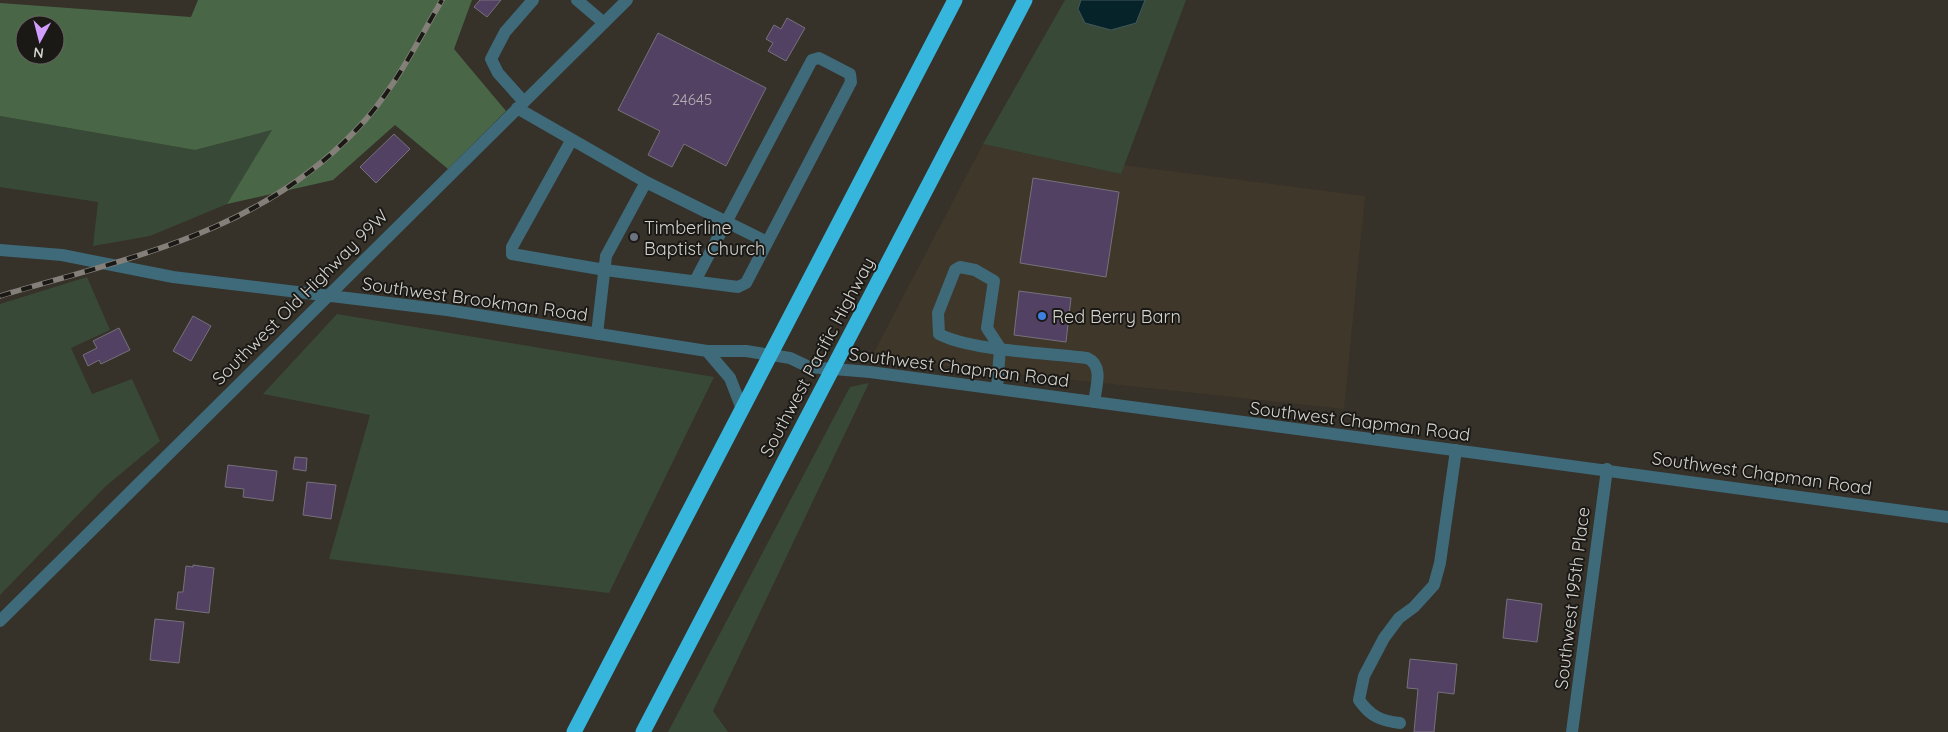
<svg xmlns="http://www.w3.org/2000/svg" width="1948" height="732" viewBox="0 0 1948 732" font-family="Quicksand,sans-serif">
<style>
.built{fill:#3f3729}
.green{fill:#384a37}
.forest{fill:#496747;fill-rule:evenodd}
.water{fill:#052329;stroke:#43575a}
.building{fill:#524163;stroke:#76717b}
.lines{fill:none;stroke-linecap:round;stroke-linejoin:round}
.minor{stroke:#3e6a7a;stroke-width:12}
.highway{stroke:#36b6dd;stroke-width:15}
.rail-casing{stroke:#848079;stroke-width:5.5}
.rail{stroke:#1b1916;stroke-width:4;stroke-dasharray:11;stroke-linecap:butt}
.worship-dot{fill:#6b7280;stroke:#1b1916;stroke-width:2}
.shop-dot{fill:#3f7fe0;stroke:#1b1916;stroke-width:2}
.labels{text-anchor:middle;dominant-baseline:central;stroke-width:4;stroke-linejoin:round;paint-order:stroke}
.number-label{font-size:15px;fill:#b3adb1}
.poi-label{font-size:18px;fill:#d3d1cb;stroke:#1b1916;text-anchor:start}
.street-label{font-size:18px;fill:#d3d1cb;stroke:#1b1916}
</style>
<rect width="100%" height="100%" fill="#363129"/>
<path class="built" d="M983,144l138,30 2,-9 242,31 -21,213 -473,-51z"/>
<path class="green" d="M1065,0h121l-65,174 -138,-30z
M0,116l195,34 78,-20 -46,74 -77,32 -57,10 5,-44 -98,-15z
M87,277l23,53 -39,18 21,46 40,-15 28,62 -54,45 -106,109v-291z
M337,314l377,63 -105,216 -280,-34 41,-144 -107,-21z
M869,383l-156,328 15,21h-60l182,-345z"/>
<path class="forest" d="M198,0h274l-18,49 52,62 -58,58 -53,-44 -62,55 -106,24 45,-74 -77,20 -195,-34v-113l191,14zM25,25h30v30h-30z"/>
<path class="water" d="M1081,0h64l-9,23 -25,7 -26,-7 -7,-14z"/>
<path class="building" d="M480,0h21l-14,17 -13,-10z
M787,18l18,10 -19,33 -18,-10 5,-8 -7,-4 8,-14 7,4z
M658,33l108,55 -40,78 -42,-22 -12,23 -24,-12 12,-24 -42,-21z
M394,134l16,15 -34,34 -16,-16z
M1033,178l86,14 -13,85 -86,-14z
M1019,291l52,7 -5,44 -52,-7z
M193,316l18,10 -20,35 -18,-10z
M119,328l11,22 -29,14 -2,-4 -11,6 -5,-11 14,-7 -4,-7z
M295,457l12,1 -1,13 -13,-2z
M228,465l49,6 -4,30 -30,-4 1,-8 -19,-2z
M307,482l29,3 -5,34 -28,-4z
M193,565l21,3 -5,45 -33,-4 2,-17h5l3,-26 7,1z
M1507,599l35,5 -5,38 -34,-4z
M155,619l29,3 -5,41 -29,-3z
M1410,659l47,5 -3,30 -16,-2 -4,40h-20l4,-43 -11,-1z"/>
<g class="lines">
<path class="minor" d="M577,0l27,23
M524,102l-26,-29 -7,-14 14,-27 28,-32
M517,108l129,74 -40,74 -9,78
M571,141l-59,106v7l93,16 133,17 8,-4 105,-201 -1,-8 -31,-16 -7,2 -117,221
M646,182l121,60
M0,250l62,5 111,22 274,33 260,41h39l44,7 19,9 61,5c359,49 719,95 1078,145
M707,351l23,27 12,31
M997,389l3,-41 -13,-20 7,-47 -19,-11 -15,-3 -5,3 -17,43 1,21c32,17 110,19 148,24 17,7 9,29 7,44
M0,621l627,-621
M1400,723c-19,-2 -30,-7 -41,-23l5,-24 20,-38 15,-20 15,-11 20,-22 6,-22 16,-113
M1572,732l35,-263"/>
<path class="highway" d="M574,732l381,-732
M643,732l382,-732"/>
<defs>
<path id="rail" d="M0,296c131,-39 259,-63 357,-167 36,-37 59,-85 85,-129"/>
</defs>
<use href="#rail" class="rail-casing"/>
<use href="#rail" class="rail"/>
</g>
<circle class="worship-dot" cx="634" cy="237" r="5"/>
<circle class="shop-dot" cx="1042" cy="316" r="5"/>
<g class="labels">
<g class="number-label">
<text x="692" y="99">24645</text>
</g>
<g class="poi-label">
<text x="644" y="227">Timberline<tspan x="644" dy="21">Baptist Church</tspan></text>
<text x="1052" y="316">Red Berry Barn</text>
</g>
<g class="street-label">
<text transform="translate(300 297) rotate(-45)">Southwest Old Highway 99W</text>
<text transform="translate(475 299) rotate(8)">Southwest Brookman Road</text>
<text transform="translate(817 357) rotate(-62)">Southwest Pacific Highway</text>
<text transform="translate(959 367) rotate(7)">Southwest Chapman Road</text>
<text transform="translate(1360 421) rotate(7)">Southwest Chapman Road</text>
<text transform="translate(1762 473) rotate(8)">Southwest Chapman Road</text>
<text transform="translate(1572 598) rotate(-83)">Southwest 195th Place</text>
</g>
</g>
<g transform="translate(40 40) rotate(187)"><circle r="24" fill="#1b1916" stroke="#65635e"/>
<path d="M0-4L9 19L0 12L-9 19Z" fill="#d19dfe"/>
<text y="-8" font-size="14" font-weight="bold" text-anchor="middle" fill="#d3d1cb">N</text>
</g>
</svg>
